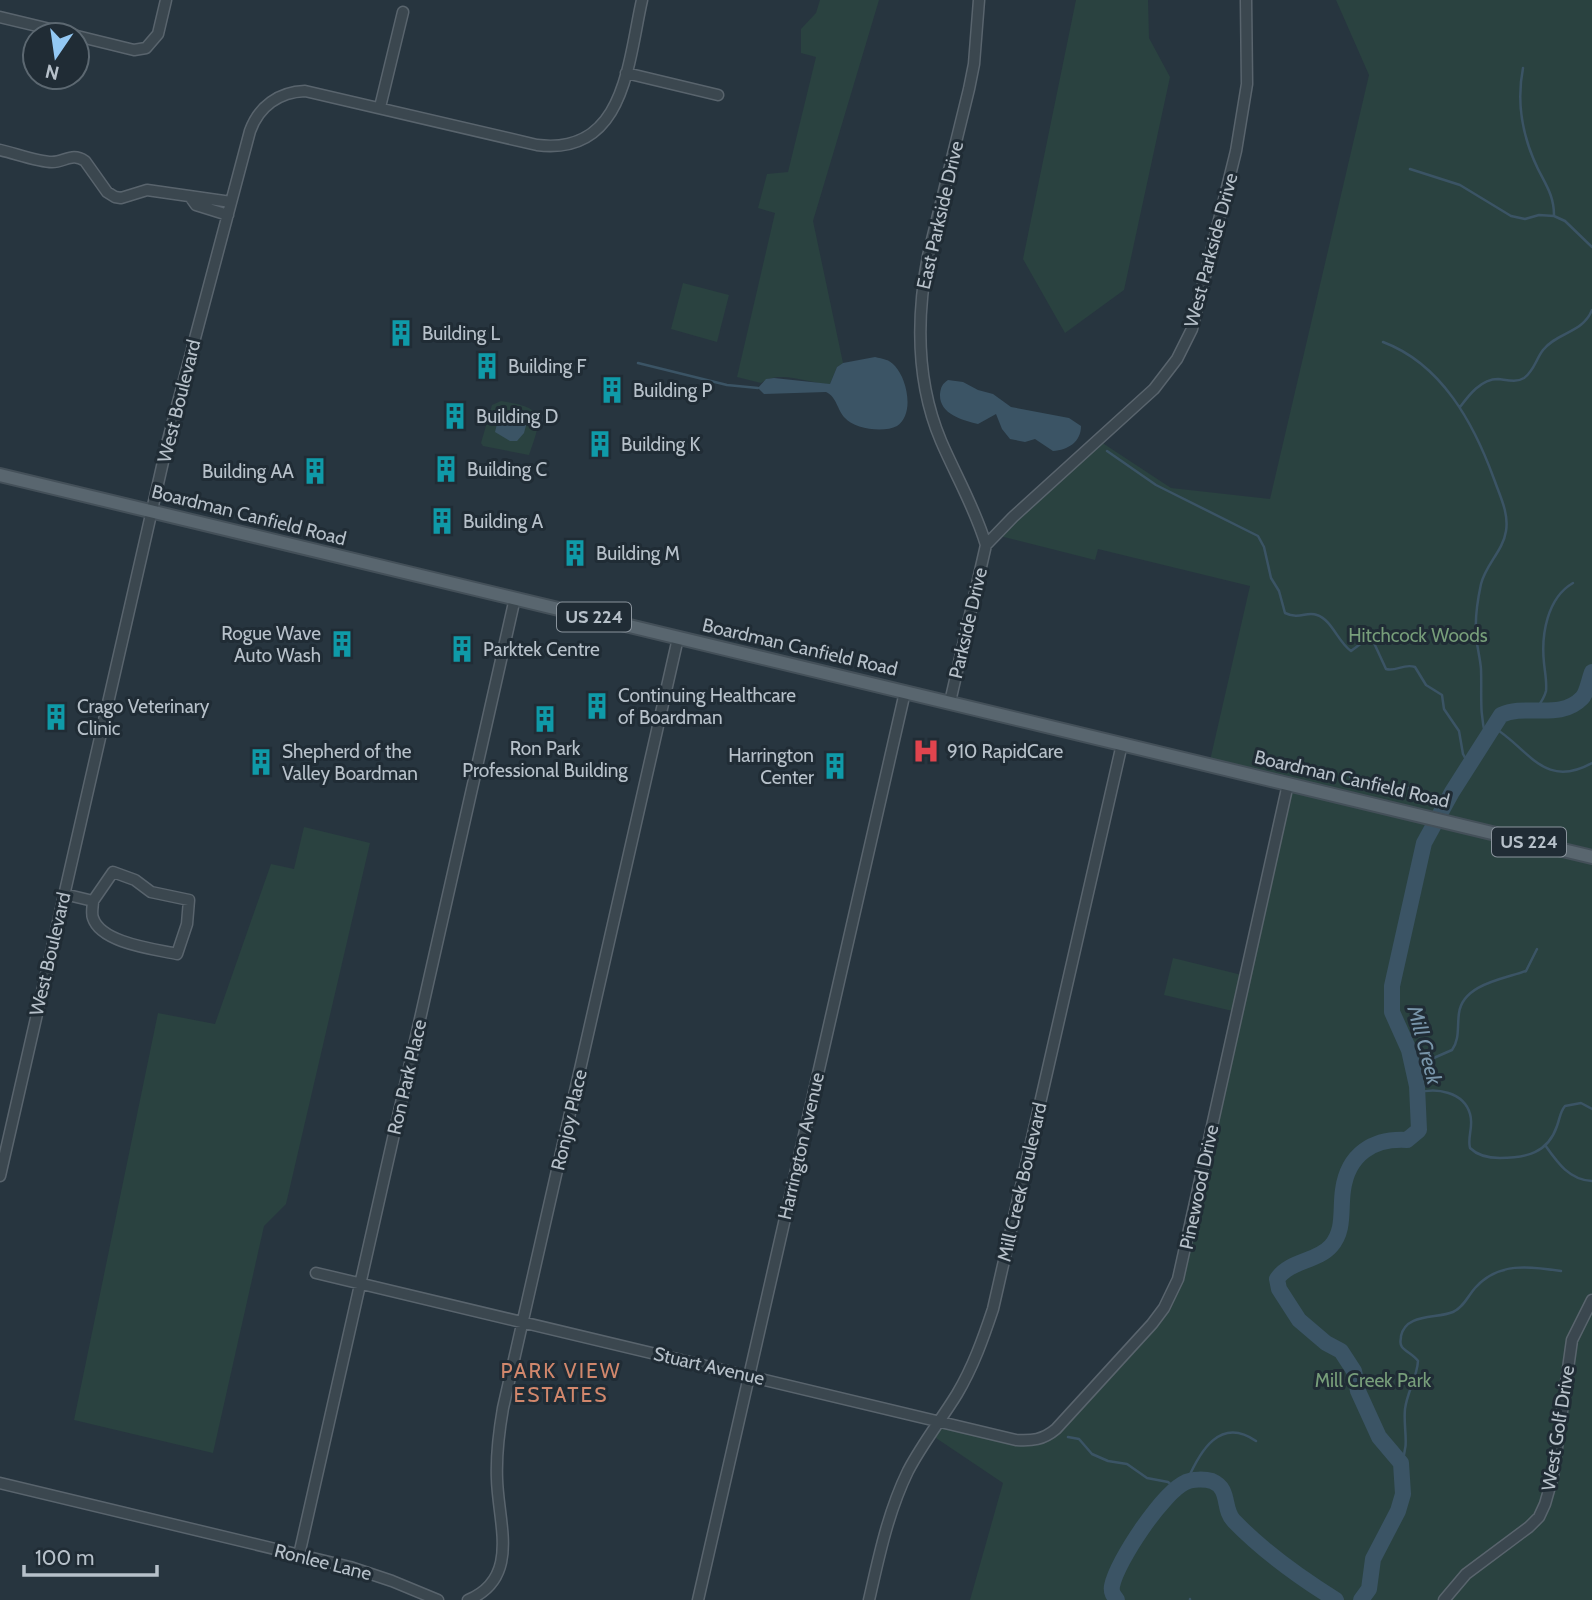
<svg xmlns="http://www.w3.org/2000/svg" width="1592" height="1600" viewBox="0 0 1592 1600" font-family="Cabin,sans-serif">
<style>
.green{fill:#2a4240}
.water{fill:#3b5465}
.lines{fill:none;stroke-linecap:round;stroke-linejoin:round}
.stream{stroke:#3b5465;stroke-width:2.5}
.river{stroke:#3b5465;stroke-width:16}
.minor-casing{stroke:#59646d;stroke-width:13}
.major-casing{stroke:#445059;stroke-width:16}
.minor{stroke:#3b474f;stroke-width:10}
.major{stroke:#59666f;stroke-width:12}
.labels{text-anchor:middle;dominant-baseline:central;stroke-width:6;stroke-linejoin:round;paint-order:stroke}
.shield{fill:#202c35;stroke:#8a949d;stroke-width:2}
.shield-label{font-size:18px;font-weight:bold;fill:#b7c1ca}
.street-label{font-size:19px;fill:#b7c1ca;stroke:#202c35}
.poi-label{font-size:19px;fill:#b7c1ca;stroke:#202c35;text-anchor:start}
.park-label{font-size:19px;fill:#779e7a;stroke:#202c35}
.water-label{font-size:21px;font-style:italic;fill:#7996ab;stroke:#202c35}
.neighbourhood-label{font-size:21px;letter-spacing:2px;fill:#d1876c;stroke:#202c35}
</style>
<rect width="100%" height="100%" fill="#27353f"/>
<path class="green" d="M820,0h59l-66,221 30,142 -6,4 -7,17c-21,0 -51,-15 -69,-1l-24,-6 38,-164 -17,-5 9,-34 21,-2 28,-115 -15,-4v-24l15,-16z
M1076,0h72l1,38 21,39 -46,213 -59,43 -42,-74z
M1336,0h256v1600h-622l33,-117 -73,-49 9,-13 77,19 35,-7 122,-140 64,-281 -73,-17 9,-37 73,18 42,-191 -79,-20 41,-179 -152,-37 -3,11 -99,-25 102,-95 73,48 99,11 99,-424z
M683,283l46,12 -12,47 -46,-13z
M501,401c44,7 42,14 28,54l-46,-9 -2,-3 11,-38z
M304,827l66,16 -84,361 -22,22 -51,227 -139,-33 84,-407 57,11 56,-160 23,5z"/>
<path class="water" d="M875,357c8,2 14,2 20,9 12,13 20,48 2,60 -13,7 -43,3 -52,-8 -8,-8 -8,-21 -19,-26l-62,2 -6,-6 8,-9 8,-1 56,6 7,-17 6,-4z
M948,380l15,2 15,8 15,4 18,13 58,11 12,8c0,16 -13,24 -28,25l-18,-12 -10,3 -15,-3 -8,-10 -6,-15 -18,10c-16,-4 -39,-10 -38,-30 1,-7 2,-10 8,-14z
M511,411l12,1 5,6 -4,15 -7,8h-7l-15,-9 3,-12 4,-7z"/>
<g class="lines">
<path class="stream" d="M1523,68c-7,36 -1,68 15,101 8,16 16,27 16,46
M1410,169l50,16 51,31 14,3 14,-4 15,1 11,5 27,26
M1383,342c59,22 91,82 111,137 6,17 15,34 12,52 -3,20 -20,33 -25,53 -3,14 -6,33 -5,48 0,12 4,24 5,37 1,26 -2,42 5,69
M638,363l89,22 31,3
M1460,407c9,-12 21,-28 38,-28 9,1 18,4 26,-1 10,-7 12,-19 19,-28 14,-18 40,-17 49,-40
M1107,451l49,34 102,51 6,11 7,31 8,13 6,22c15,7 21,-2 32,2 15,5 21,27 34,36l12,-9 11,1 12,26c10,3 18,-6 29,-2l11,18 16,10 2,14 15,22 4,23 6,11
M1535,711c4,-6 9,-12 11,-20 1,-9 -1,-18 -2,-28 -3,-28 3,-65 29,-80
M1493,727c36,21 50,63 99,36
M1350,777h11l88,21
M1413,1067l39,-17c8,-11 5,-24 7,-37 4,-29 45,-34 67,-42l11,-22
M1417,1093c19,-6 47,-1 53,21 4,12 -3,23 0,34 8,8 20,10 30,10 26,0 48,-5 57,-32 3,-8 3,-14 8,-20l16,-3 11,6
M1545,1145c12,17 24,35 47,36
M1068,1437l11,2 13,15 16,7 19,3 20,14 21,4 8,7
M1401,1463c9,-19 2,-34 4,-54 2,-17 12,-31 13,-48 -4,-6 -12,-9 -16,-14 -3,-4 -1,-6 -1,-11 5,-23 35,-17 52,-24 10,-4 15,-16 22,-24 23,-26 54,-22 86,-17
M1187,1481c13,-30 33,-65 69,-40
M1190,1600v-1"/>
<path class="river" d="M1117,1600c-4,-5 -6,-8 -5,-14 5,-25 51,-94 74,-104 6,-3 19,-3 26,-1 19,8 10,28 22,40 30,31 65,56 102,79
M1361,1600l8,-11 4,-30 25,-48 5,-17 -2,-31 -22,-26 -21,-46 -4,-20 -13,-20 -15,-8 -27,-23 -20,-31 -2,-10c13,-19 40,-17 54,-33 14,-16 9,-36 12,-56 5,-36 30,-52 64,-50l12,-10 -2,-44 -8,-36 -17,-38v-26l32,-143 28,-51 49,-77c25,-12 59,6 81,-17 5,-5 7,-18 10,-26"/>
<defs>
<path id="minor" d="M979,0l-5,64 -5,25 -41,167c-12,63 -12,126 13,185 15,35 34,67 45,104
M0,17l75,18
M77,36l57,14 12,-2 12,-14 8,-34
M626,73l92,22
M380,107l23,-95
M0,150c14,3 38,12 52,12 13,0 20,-10 33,-1l22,31 8,5 6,1 26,-8 84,12
M191,198l5,7 32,10
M986,545l27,-28 141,-128 23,-30 15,-30 44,-178 11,-67 -1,-84
M950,702l36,-157
M64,894l29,7 20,-29 22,8 16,12 38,8 -2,24 -10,30c-23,-5 -76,-11 -84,-36 -2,-5 0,-12 0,-17
M0,1176l168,-736 82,-309c9,-25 29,-39 55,-40l232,54c88,11 91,-83 105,-145
M316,1273l700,167c16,1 27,0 40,-11l96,-105 12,-16 14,-29 110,-495
M0,1483l350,84 42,14 46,19
M299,1555l216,-957
M468,1600c53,-22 30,-77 29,-121 -1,-24 2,-48 6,-71l175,-770
M698,1600l207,-908
M869,1600c10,-44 19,-88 39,-129 14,-27 33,-51 49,-77 16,-27 26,-55 36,-85l129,-565
M1444,1600l22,-26 63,-47 10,-10 6,-13 8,-28 19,-136 20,-40"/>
<path id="major" d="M0,475l1592,382"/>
</defs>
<use href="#minor" class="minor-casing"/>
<use href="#major" class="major-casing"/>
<use href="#minor" class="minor"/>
<use href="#major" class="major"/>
</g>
<defs>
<symbol id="building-bare" viewBox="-9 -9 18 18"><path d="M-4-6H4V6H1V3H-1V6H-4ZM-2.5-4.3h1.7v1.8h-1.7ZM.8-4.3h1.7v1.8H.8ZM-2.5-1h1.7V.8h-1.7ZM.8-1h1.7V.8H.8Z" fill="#0f9aa8" stroke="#202c35" stroke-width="2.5" paint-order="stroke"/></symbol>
<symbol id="hospital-bare" viewBox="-9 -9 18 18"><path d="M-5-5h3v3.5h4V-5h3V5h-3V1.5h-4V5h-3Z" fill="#e0444e" stroke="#202c35" stroke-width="2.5" paint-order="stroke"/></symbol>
</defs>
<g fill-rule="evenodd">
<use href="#building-bare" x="382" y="314" width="38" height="38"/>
<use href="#building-bare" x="468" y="347" width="38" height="38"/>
<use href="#building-bare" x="593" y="371" width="38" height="38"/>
<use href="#building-bare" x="436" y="397" width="38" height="38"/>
<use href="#building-bare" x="581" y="425" width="38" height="38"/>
<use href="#building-bare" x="427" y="450" width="38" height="38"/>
<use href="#building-bare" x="296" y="452" width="38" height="38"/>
<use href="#building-bare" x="423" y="502" width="38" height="38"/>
<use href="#building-bare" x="556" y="534" width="38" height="38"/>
<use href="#building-bare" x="323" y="625" width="38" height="38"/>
<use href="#building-bare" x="443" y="630" width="38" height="38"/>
<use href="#building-bare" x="578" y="687" width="38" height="38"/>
<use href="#building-bare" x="37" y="698" width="38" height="38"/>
<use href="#building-bare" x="526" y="700" width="38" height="38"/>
<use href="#hospital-bare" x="907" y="732" width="38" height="38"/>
<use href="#building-bare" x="242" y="743" width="38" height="38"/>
<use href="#building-bare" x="816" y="747" width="38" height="38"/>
</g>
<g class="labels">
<g class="shield">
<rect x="557" y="602.5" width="74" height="29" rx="5"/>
<rect x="1492" y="827.5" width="74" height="29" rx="5"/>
</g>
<g class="shield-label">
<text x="594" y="617">US 224</text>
<text x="1529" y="842">US 224</text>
</g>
<g class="street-label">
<text transform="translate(940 215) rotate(-77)">East Parkside Drive</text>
<text transform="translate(1211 250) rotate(-75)">West Parkside Drive</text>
<text transform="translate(179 401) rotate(-76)">West Boulevard</text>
<text transform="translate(249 515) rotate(14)">Boardman Canfield Road</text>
<text transform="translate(968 623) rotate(-77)">Parkside Drive</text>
<text transform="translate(800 647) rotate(13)">Boardman Canfield Road</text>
<text transform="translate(1352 779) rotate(13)">Boardman Canfield Road</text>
<text transform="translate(50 954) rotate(-77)">West Boulevard</text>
<text transform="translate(407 1077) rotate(-77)">Ron Park Place</text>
<text transform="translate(569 1120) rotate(-77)">Ronjoy Place</text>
<text transform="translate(801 1146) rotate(-77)">Harrington Avenue</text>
<text transform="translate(1022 1182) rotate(-77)">Mill Creek Boulevard</text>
<text transform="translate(1199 1187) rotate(-78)">Pinewood Drive</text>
<text transform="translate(709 1366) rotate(13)">Stuart Avenue</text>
<text transform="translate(1558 1428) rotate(-81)">West Golf Drive</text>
<text transform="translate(323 1562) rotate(14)">Ronlee Lane</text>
</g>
<g class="poi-label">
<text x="422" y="333">Building L</text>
<text x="508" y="366">Building F</text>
<text x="633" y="390">Building P</text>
<text x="476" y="416">Building D</text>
<text x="621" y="444">Building K</text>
<text x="467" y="469">Building C</text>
<text x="294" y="471" text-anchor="end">Building AA</text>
<text x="463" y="521">Building A</text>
<text x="596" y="553">Building M</text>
<text x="321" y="633" text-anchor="end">Rogue Wave<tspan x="321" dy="22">Auto Wash</tspan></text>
<text x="483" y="649">Parktek Centre</text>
<text x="618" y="695">Continuing Healthcare<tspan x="618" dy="22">of Boardman</tspan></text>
<text x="77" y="706">Crago Veterinary<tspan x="77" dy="22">Clinic</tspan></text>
<text x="545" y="748" text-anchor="middle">Ron Park<tspan x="545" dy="22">Professional Building</tspan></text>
<text x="282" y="751">Shepherd of the<tspan x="282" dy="22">Valley Boardman</tspan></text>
<text x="947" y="751">910 RapidCare</text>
<text x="814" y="755" text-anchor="end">Harrington<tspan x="814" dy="22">Center</tspan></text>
</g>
<g class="park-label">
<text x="1418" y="635">Hitchcock Woods</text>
<text x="1373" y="1380">Mill Creek Park</text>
</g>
<g class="water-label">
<text transform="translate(1425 1045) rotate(75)">Mill Creek</text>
</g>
<g class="neighbourhood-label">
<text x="561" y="1370">PARK VIEW<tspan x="561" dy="24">ESTATES</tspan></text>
</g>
</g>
<g transform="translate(56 56) rotate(193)"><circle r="33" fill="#202c35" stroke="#5c6871" stroke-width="2"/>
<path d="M0-5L12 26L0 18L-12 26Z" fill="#93c8f3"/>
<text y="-10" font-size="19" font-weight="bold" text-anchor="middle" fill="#b7c1ca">N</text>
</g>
<path d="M24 1565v10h133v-10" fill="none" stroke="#b7c1ca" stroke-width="3.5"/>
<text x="35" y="1565" font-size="21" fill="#b7c1ca" stroke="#202c35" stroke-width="5" paint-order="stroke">100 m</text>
</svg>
